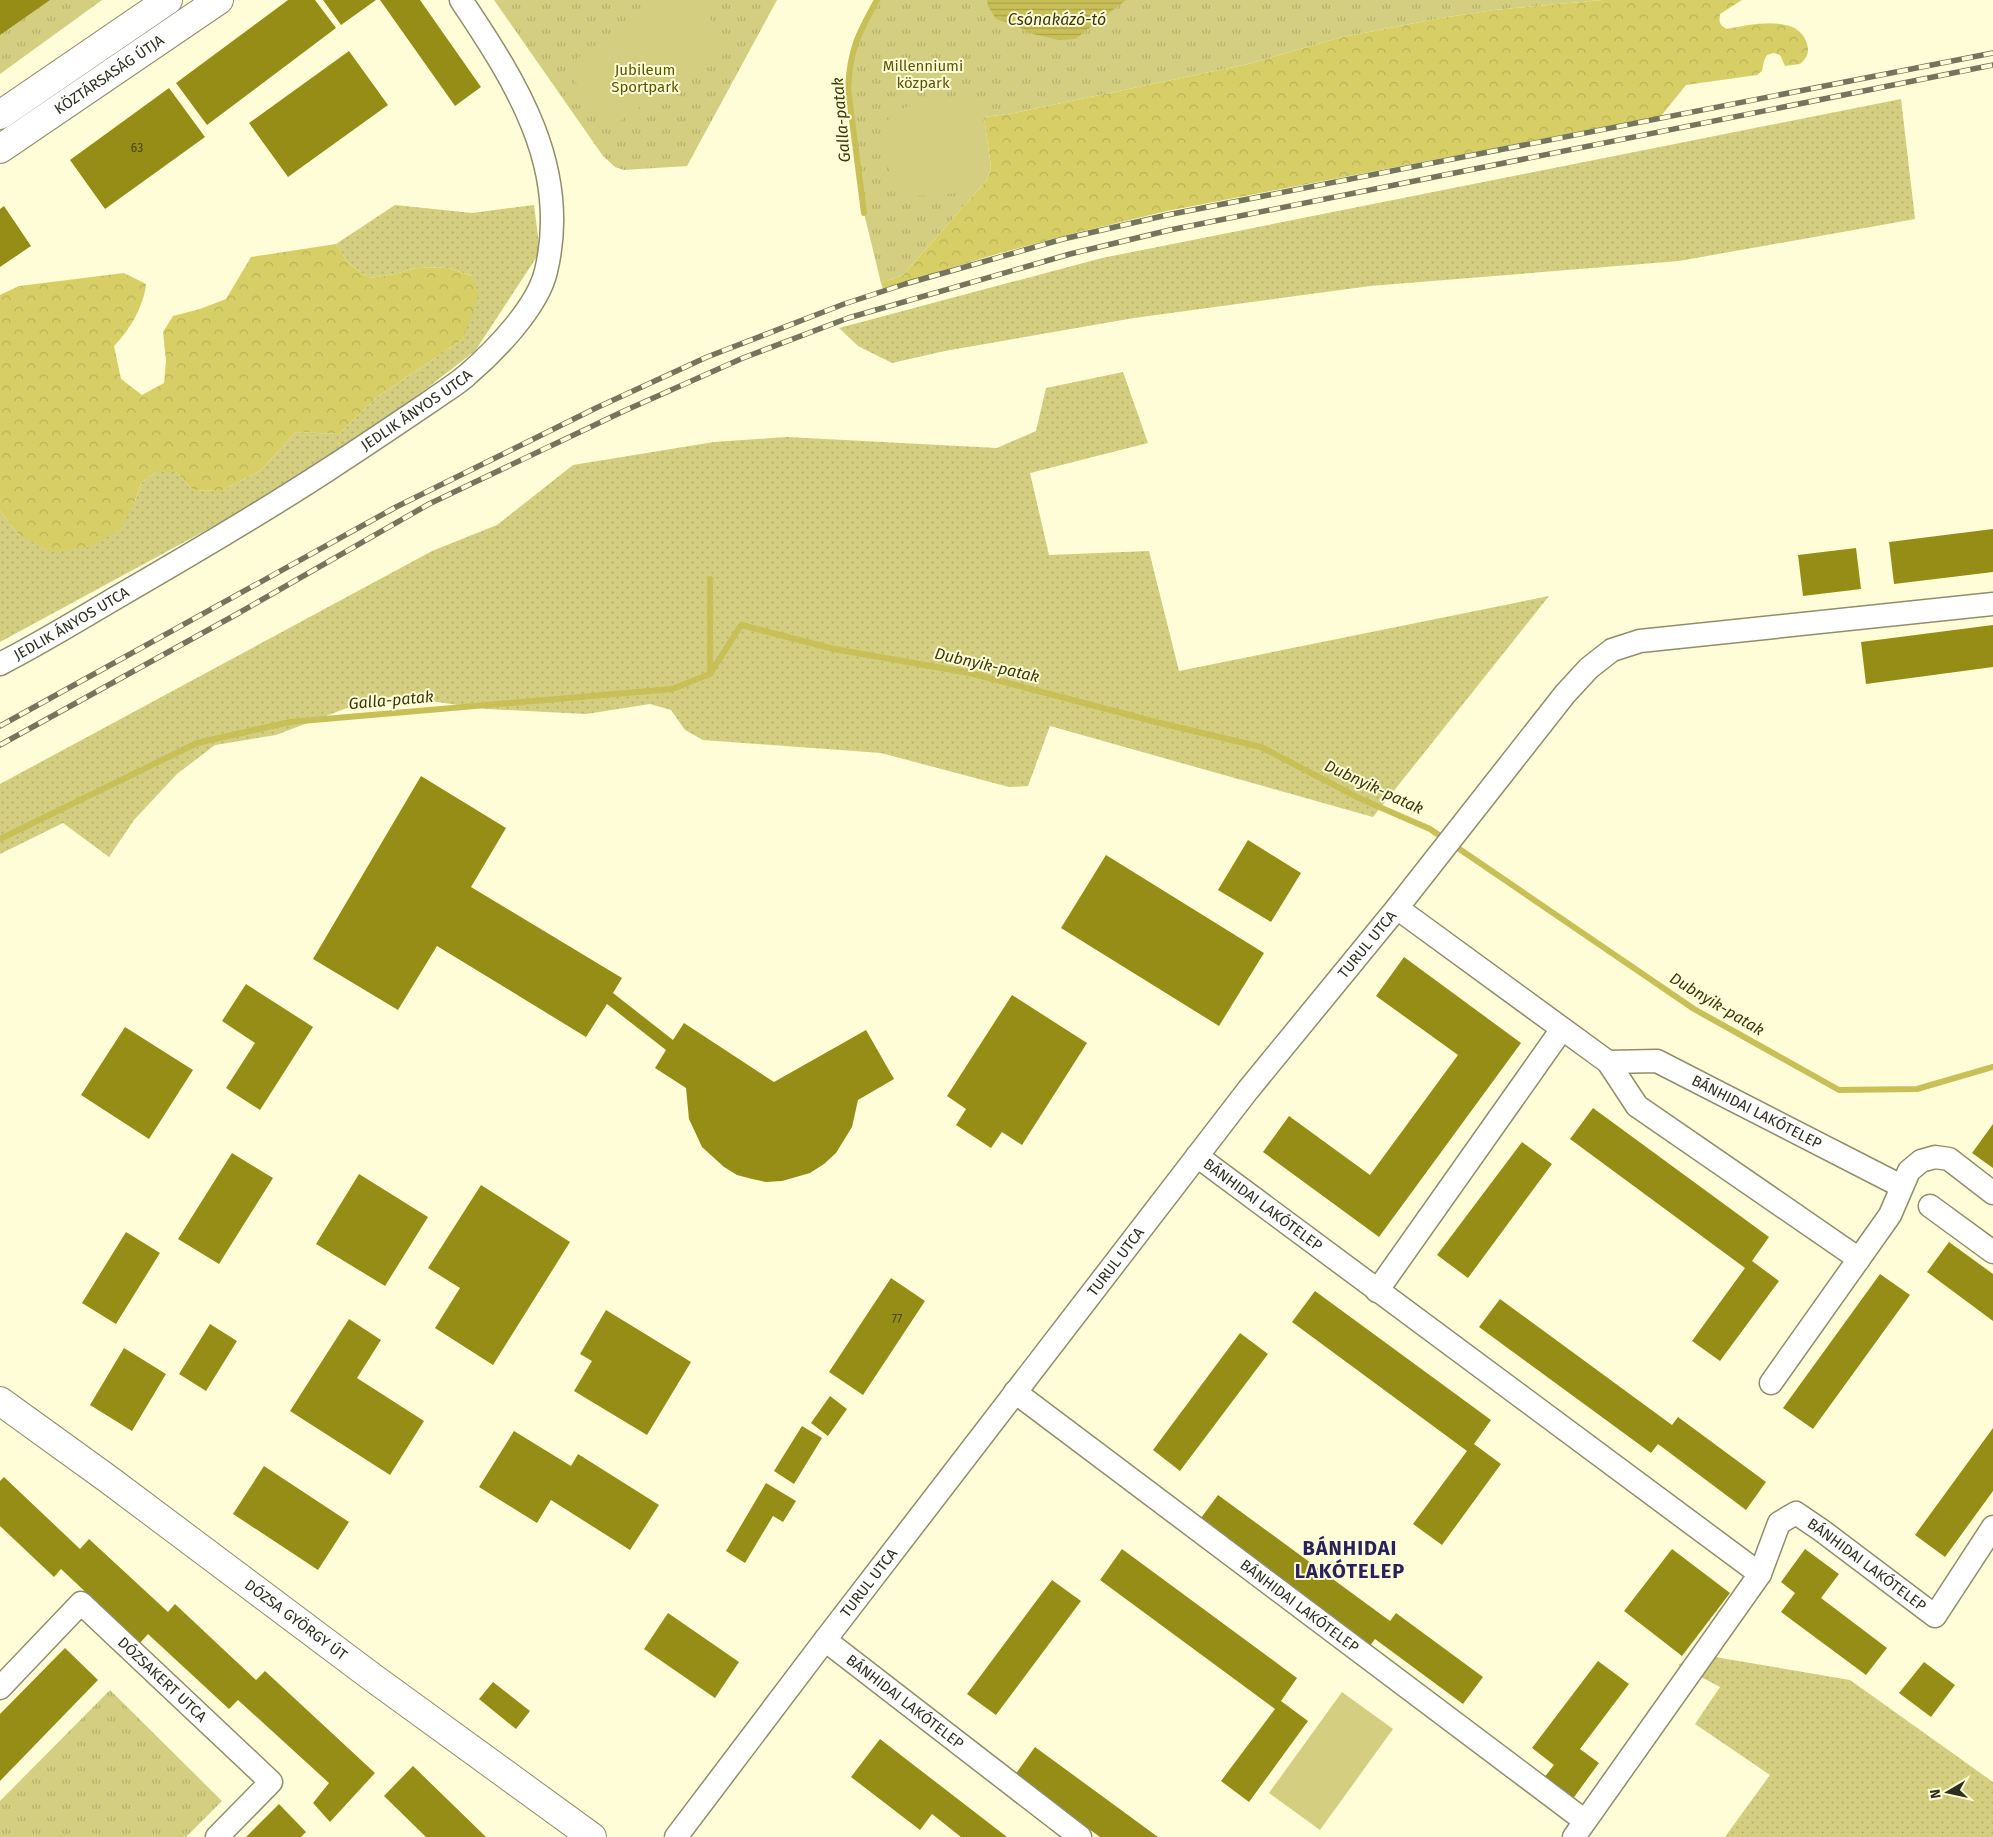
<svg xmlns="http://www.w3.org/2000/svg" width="1993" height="1837" viewBox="0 0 1993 1837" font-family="'Fira Sans',sans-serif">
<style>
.grass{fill:url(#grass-dots)}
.forest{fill:url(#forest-crowns)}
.park{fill:url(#park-tufts)}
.pitch{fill:#d3ce80}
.water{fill:url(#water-rules)}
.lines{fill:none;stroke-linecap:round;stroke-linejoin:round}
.stream{stroke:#c8bf56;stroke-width:6}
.building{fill:#958d16}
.street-casing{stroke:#908d6b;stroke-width:25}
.secondary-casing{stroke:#908d6b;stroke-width:30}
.street{stroke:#fff;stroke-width:22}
.secondary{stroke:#fff;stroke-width:28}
.rail-casing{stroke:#75745d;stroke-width:5.5}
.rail{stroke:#fffdd7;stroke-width:4;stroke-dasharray:11;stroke-linecap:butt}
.labels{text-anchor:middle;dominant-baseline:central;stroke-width:4;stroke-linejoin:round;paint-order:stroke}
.number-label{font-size:12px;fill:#48461d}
.park-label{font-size:15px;fill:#5b5500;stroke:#fffdd7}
.street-label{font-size:15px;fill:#2e2e1f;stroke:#fffdd7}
.water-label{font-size:16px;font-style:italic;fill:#3b3709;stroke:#fffdd7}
.district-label{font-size:20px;font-weight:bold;letter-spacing:1px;fill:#29215b;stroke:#fffdd7}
</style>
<defs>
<pattern id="grass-dots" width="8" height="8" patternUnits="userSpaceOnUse" patternTransform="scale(1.25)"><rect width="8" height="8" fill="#d3ce80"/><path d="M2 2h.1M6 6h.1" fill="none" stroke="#b5b16e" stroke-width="1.8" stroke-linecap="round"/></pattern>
<pattern id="forest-crowns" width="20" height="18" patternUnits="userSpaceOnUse" patternTransform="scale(1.25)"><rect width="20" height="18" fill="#d7cf66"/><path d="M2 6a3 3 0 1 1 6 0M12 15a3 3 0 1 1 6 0" fill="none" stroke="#b9b258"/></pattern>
<pattern id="park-tufts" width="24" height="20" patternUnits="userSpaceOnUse" patternTransform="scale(1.25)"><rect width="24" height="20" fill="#d3ce80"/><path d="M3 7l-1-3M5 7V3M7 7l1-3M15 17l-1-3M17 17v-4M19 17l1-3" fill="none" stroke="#b5b16e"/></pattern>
<pattern id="water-rules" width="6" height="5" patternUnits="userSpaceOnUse" patternTransform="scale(1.25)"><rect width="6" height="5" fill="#c8bf56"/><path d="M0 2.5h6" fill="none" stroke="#aca44a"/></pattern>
</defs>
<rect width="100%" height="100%" fill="#fffdd7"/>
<path class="grass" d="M1901,99l14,120 -236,42 -309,25 -236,32 -189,33 -53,12 -34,-17 -19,-18 263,-70z
M395,205l77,8 62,-8 6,47 -65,99 -88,68 -162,101 -225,122v-131l19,24 115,-31 7,-21 15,-11h20l17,18 28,1 40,-21 35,-38 43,2 37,-36 87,-59 9,-63 -24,-8 -29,-1 -24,7 -26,4 -21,-15 -12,-19z
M1123,372l25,71 -118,30 19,82 100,-4 30,120 370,-75 -176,221 -323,-91 -22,60 -19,1 -128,-34 -178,-13 -18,-10 -14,-20 -21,-6 -64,10 -99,-5 -93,-13 -47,12 -71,27 -61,10 -38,29 -43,46 -25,37 -46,-34 -63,31v-70l432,-233 65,-26 76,-60 141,-23 73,-5 210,11 39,-17 10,-43z
M1697,1654l153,26 143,102v55h-268l45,-62 -75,-51 25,-37 -42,-22z"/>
<path class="forest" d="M1602,0h140l-22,14c-1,8 -1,11 7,15 23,-4 72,-16 80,15 3,9 -1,15 -7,20l-15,2 -5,-11 -6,-2 -7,2 -3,6 -2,10 -5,4 -71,10 -25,31 -494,95 -104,25 -73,20 -107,33 -2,-6 22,-8 84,-95 4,-13 -7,-50 30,-4 234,-49 90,-26 103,-20 53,-8z
M336,244l12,19 21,15 26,-4 24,-7 29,1 24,8 7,18 -16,45 -87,59 -37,36 -43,-2 -35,38 -40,21 -28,-1 -17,-18h-20l-15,11 -7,21 -14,25 -31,18 -37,5 -33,-17 -19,-24v-216l19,-9 105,-13 22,11c-2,22 -17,47 -32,62l7,33 21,16 22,-12 2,-22 -3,-29 10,-16 27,-7 26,-10 25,-42z"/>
<path class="park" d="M0,0h102l-102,74z
M494,0h283l-90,166 -63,4 -9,-3 -12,-11z
M877,0h725l-108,10 -53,8 -103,20 -90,26 -234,49 -30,4 7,50 -4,13 -84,95 -22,8 -17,-70 -16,-124 2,-26 6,-24z
M110,1690l112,111 -36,36h-186v-36z"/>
<path class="pitch" d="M658,0h39l31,44 -119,85 -44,-62z
M960,96l12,4c14,13 15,39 16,57 1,10 0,21 -7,28 -9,9 -63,14 -74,8 -14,-7 -18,-20 -21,-34 -1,-9 -3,-18 -3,-26 3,-31 54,-33 77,-37z
M1342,1692l51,37 -73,101 -51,-37z"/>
<path class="water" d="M987,0h139l-51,39 -16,1 -26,-6 -19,-9 -18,-6 -8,-13z"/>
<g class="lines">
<path class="stream" d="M864,213l-16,-124c2,-40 10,-55 29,-89
M710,674l31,-49 93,24 136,24 186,49 105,25 100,52 69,30 264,180 145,81 78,-1 76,-22
M0,839l197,-96 93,-21 382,-33 38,-15v-95"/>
</g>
<path class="building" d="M0,0h50l-50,35z
M288,0h27l21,28 -129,97 -31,-42z
M323,0h53l-35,25z
M380,0h40l61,87 -26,19z
M349,51l39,54 -100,72 -39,-54z
M169,88l36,49 -100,72 -35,-49z
M4,206l27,40 -31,21v-58z
M1993,529v43l-99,12 -5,-42z
M1856,548l5,41 -58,7 -5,-41z
M1993,625v42l-127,17 -5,-42z
M421,776l85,52 -35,59 151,91 -9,15 60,47 11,-17 90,59 92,-52 28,49 -36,21 -6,27 -16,26 -12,11 -14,9 -28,8 -16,1 -14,-3 -15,-4 -13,-8 -22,-20 -13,-28 -3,-31 -31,-20 11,-18 -59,-46 -21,33 -149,-91 -39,64 -85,-51z
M1248,840l53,33 -30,49 -53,-32z
M1106,855l158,98 -45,73 -158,-98z
M1404,957l117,86 -142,194 -116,-85 26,-36 81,59 88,-120 -82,-59z
M246,984l67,43 -53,83 -34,-22 29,-45 -33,-22z
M1012,995l75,48 -65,102 -20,-13 -11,16 -35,-23 10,-16 -19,-13z
M125,1027l68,43 -44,69 -68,-44z
M1593,1108l176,129 -17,24 27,20 -59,80 -28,-20 53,-73 -175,-129z
M1993,1124v44l-21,-15z
M1522,1142l30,22 -84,114 -31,-23z
M232,1153l41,25 -54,86 -41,-25z
M359,1174l69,43 -43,69 -69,-42z
M481,1185l89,57 -77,123 -58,-37 25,-40 -32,-20z
M126,1232l34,21 -44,71 -34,-21z
M1949,1242l44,32v47l-66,-49z
M1880,1274l30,21 -97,134 -30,-21z
M891,1278l34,23 -62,94 -34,-23z
M1315,1291l176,129 -17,24 27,20 -59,81 -29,-21 54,-73 -175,-129z
M1500,1299l172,126 6,-8 88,65 -20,28 -88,-66 -7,9 -172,-126z
M606,1310l85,52 -44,73 -73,-44 18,-30 -12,-7z
M349,1319l32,21 -24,38 67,43 -34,54 -100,-64z
M210,1324l27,17 -31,50 -27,-17z
M1240,1333l28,21 -88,117 -27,-21z
M124,1348l42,26 -34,57 -42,-26z
M830,1396l17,13 -19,27 -17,-13z
M802,1426l20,12 -28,46 -20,-13z
M1993,1428v63l-48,66 -30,-22z
M514,1431l57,35 7,-12 81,51 -29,45 -79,-50 -14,23 -58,-36z
M264,1466l85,56 -31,48 -85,-56z
M4,1477l76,72 9,-10 79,73 7,-8 81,76 9,-9 110,102 -45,49 -17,-19 16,-20 -91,-83 -9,9 -81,-75 -8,9 -79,-74 -7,8 -54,-51v-45z
M766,1483l30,18 -13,21 -10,-6 -28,47 -19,-12z
M1218,1495l172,126 6,-8 87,64 -20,27 -88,-65 -6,8 -171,-125z
M1122,1549l175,129 -16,23 27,20 -59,81 -28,-21 54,-72 -175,-129z
M1672,1549l58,44 -48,63 -58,-45z
M1805,1549l34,25 -18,24 66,50 -21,27 -85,-63 14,-19 -14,-11z
M1052,1580l29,21 -85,114 -29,-21z
M668,1613l71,49 -24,36 -71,-49z
M65,1648l33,32 -98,101v-67z
M1598,1661l31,23 -49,65 19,14 -27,37 -29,-21 11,-14 -22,-17z
M1924,1662l31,23 -24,32 -32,-24z
M493,1682l37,29 -14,18 -37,-30z
M880,1739l127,98h-46l-29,-23 -12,16 -69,-53z
M1035,1747l123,90h-58l-85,-62z
M413,1766l73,71h-60l-42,-41z
M279,1804l27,28 -5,5h-55z"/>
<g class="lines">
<defs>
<g id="street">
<path id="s1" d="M0,664c41,-21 80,-45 119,-68 71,-41 141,-82 210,-127 34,-22 68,-45 102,-68 12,-9 25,-16 36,-26 27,-23 71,-68 79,-104 25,-103 -30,-189 -85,-271"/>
<path d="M1397,908l211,154 29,44 222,153"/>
<path id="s2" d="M1608,1062l49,-1 244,125"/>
<path id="s3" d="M1197,1156l563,418"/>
<path d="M1930,1206l63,46"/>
<path d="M1377,1291l185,-262"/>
<path d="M1771,1383l119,-168 19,-44 12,-10 14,-4 14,2 44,34"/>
<path id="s4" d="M1015,1392l570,429"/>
<path id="s5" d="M825,1640l255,197"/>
<path id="s6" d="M0,1688l81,-85 190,179 -54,55"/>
<path id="s7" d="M676,1837l149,-197 423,-550 149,-182 168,-214 24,-26 23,-18 28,-9 353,-37"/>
<path id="s8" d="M1574,1837l186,-263 19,-51 17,-10 25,17 114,86 58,-89"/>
</g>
<g id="secondary">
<path d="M0,115l168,-115"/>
<path id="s9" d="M0,149l219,-149"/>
<path id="s10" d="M0,1401l108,78 264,198 220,160"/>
</g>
</defs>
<use href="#street" class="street-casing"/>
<use href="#secondary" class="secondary-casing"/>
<use href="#street" class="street"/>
<use href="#secondary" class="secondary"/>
<defs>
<path id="rail" d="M0,726l396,-219 200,-99 111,-51 137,-53 61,-20 158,-45 104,-24 826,-162
M0,745l237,-131 192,-110 195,-93 119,-53 105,-40 222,-64 100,-24 823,-165"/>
</defs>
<use href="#rail" class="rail-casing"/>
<use href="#rail" class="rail"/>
</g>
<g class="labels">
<g class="number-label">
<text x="137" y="148">63</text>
<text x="897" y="1319">77</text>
</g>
<g class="park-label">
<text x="923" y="66">Millenniumi<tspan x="923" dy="17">közpark</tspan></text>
<text x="645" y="70">Jubileum<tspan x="645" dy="17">Sportpark</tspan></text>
</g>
<g class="street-label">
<text stroke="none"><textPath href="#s9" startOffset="132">KÖZTÁRSASÁG ÚTJA</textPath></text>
<text stroke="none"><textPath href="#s1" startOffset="488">JEDLIK ÁNYOS UTCA</textPath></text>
<text stroke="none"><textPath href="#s1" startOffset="82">JEDLIK ÁNYOS UTCA</textPath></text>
<text stroke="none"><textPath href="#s7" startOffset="1129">TURUL UTCA</textPath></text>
<text stroke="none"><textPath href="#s2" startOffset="161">BÁNHIDAI LAKÓTELEP</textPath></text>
<text stroke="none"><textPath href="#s3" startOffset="82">BÁNHIDAI LAKÓTELEP</textPath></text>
<text stroke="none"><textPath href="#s7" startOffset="724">TURUL UTCA</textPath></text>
<text stroke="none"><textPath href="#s8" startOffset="484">BÁNHIDAI LAKÓTELEP</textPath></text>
<text stroke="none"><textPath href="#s7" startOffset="319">TURUL UTCA</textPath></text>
<text stroke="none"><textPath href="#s4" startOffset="356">BÁNHIDAI LAKÓTELEP</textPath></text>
<text stroke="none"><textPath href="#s10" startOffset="368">DÓZSA GYÖRGY ÚT</textPath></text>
<text stroke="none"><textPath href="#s6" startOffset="229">DÓZSAKERT UTCA</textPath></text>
<text stroke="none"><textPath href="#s5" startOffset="101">BÁNHIDAI LAKÓTELEP</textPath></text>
</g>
<g class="water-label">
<text x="1057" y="19">Csónakázó-tó</text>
<text transform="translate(841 120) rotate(-95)">Galla-patak</text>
<text transform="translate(987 665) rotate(13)">Dubnyik-patak</text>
<text transform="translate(391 700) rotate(-5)">Galla-patak</text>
<text transform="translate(1374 787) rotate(25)">Dubnyik-patak</text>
<text transform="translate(1717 1004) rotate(31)">Dubnyik-patak</text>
</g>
<g class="district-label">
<text x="1350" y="1548">BÁNHIDAI<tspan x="1350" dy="23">LAKÓTELEP</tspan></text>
</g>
</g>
<g transform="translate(1948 1792) rotate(261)" stroke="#fffdd7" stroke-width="4" paint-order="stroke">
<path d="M0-4L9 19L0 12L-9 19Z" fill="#2e2e1f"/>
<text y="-8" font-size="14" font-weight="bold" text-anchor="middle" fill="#2e2e1f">N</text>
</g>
</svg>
